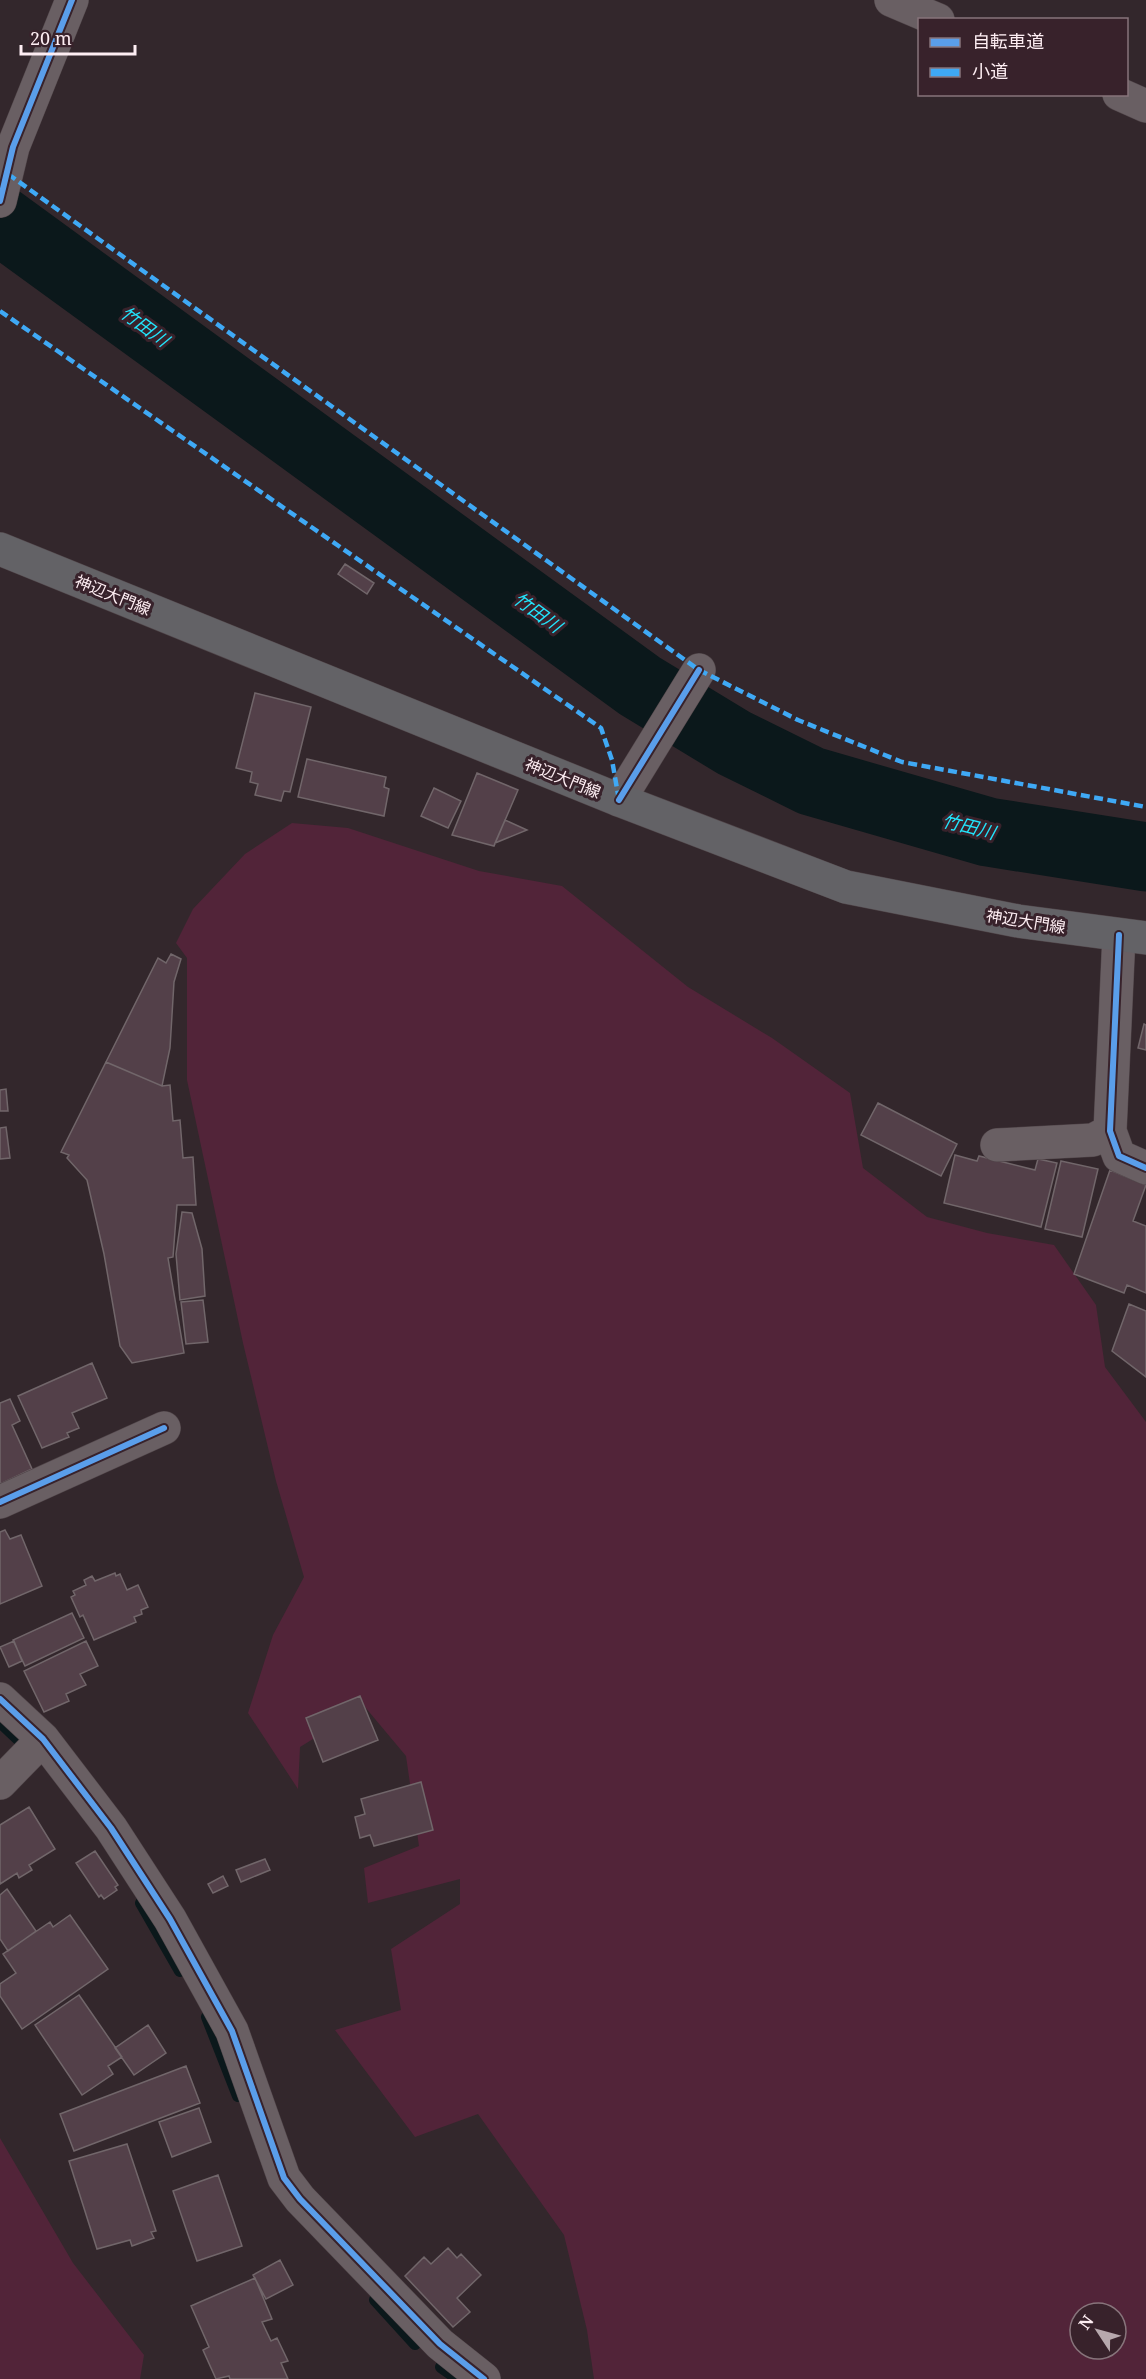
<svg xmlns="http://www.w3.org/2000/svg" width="1146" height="2379" viewBox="0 0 1146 2379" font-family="'Noto Serif','Noto Sans JP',serif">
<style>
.green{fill:#522439;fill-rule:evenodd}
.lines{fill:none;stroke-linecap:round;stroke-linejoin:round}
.stream{stroke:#0b181b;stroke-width:12}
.river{stroke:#0b181b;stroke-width:69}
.building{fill:#534049;stroke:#71666a;stroke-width:1.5}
.minor-casing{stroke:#504549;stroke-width:34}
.primary-casing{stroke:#504549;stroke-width:34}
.minor{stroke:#695f63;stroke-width:33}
.primary{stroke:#636266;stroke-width:33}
.quiet{stroke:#3fa9f5;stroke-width:4.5;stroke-dasharray:9 4.5;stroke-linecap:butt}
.cycleway-casing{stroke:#38222b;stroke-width:10}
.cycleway{stroke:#5a9eea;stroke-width:6}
.labels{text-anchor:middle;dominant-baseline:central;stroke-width:6;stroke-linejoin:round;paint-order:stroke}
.street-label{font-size:16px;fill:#feeef3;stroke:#38222b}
.water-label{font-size:18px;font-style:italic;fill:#22e5fc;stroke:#38222b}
</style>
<rect width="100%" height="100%" fill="#33272c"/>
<path class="green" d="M292,823l56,5 131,43 83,15 126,101 84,51 78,55 13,75 64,49 60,16 67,12 42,60 9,62 41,55v957h-552l-7,-49 -23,-95 -86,-121 -63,23 -80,-107 66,-20 -10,-61 69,-45v-25l-92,24 -4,-35 55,-22 -13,-90 -41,-49 -65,40 -2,42 -50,-76 25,-78 31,-58 -28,-96 -33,-138 -56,-263v-122l-11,-15 17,-34 52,-55zM1080,2313h36v36h-36z
M0,2138l73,125 71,92 -4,24h-140z"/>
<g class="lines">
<path class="stream" d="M0,1722l20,19
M141,1903l39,68
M207,2017l31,79
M375,2300l40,44
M441,2367l17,12"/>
<path class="river" d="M0,220l640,466 94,57 77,38 177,51 158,25"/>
</g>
<path class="building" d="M345,564l29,19 -7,11 -29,-20z
M255,693l56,14 -21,85 -6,-1 -3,10 -26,-6 3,-11 -8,-2 2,-10 -16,-4z
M307,759l79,18 -2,10 5,2 -5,27 -86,-19z
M477,773l41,17 -24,56 -42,-11z
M434,788l27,13 -13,27 -27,-12z
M505,820l22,10 -32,13z
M171,954l10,5 -7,23 -4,66 -8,38 -56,-24 52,-104 8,5z
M1144,1024l2,1v25l-8,-2z
M106,1062l56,24 8,-1 3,36 7,-1 3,38 10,-1 3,48h-19l-4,52 -5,1 16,95 -52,10 -12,-17 -16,-92 -17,-74 -20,-22 2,-3 -8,-3z
M6,1089l2,22h-8v-21z
M878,1103l79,41 -16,32 -80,-41z
M6,1127l4,31 -10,1v-31z
M955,1155l22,6 2,-5 56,14 3,-11 19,4 -16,64 -97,-24z
M1061,1161l37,8 -16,68 -37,-8z
M1110,1170l36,15 -13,36 13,5v67l-19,-8 -3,8 -50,-19z
M182,1212l10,1 10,36 3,47 -25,4 -4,-46z
M203,1300l5,42 -22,2 -5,-42z
M1129,1304l17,7v66l-34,-26z
M92,1363l15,35 -35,15 7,15 -12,5 2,4 -27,11 -24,-52z
M10,1399l10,22 -8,4 20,44 -32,15v-81z
M5,1530l5,9 11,-4 21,51 -42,18v-72z
M115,1573l1,3 4,-2 7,16 11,-5 10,22 -7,3 1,4 -8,3 2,5 -42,18 -11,-25 -3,2 -9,-20 4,-2 -2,-4 13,-6 -2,-5 8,-4 3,5z
M72,1613l12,25 -59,28 -12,-26z
M14,1641l8,20 -13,6 -9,-20z
M86,1641l12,25 -18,8 6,11 -20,9 3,7 -25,11 -20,-41z
M360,1696l18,44 -55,22 -17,-44z
M421,1782l12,48 -59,16 -4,-11 -10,3 -5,-21 10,-3 -4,-15z
M29,1807l26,42 -26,16 3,5 -13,8 -2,-5 -17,11v-59z
M95,1851l23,34 -3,2 2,3 -13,9 -3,-4 -2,2 -23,-34z
M265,1859l5,11 -29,12 -5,-12z
M223,1876l5,10 -15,7 -5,-9z
M7,1889l29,42 -28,20 -8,-12v-44z
M70,1915l38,54 -86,60 -22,-33v-12l16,-11 -13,-19 47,-32 3,5z
M79,1995l43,62 -14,9 5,8 -31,21 -47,-70z
M148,2025l18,28 -32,22 -19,-27z
M186,2066l14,37 -126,48 -14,-37z
M199,2108l12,34 -39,15 -13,-35z
M127,2144l29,87 -5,1 3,6 -22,8 -2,-6 -33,9 -28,-88z
M218,2175l24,71 -45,15 -24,-70z
M448,2248l9,10 4,-4 20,21 -24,23 13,14 -17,15 -48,-51 19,-19 7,7z
M280,2260l13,25 -27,14 -13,-24z
M255,2278l17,41 -10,3 9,19 6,-3 11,23 -7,2 7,16h-58l-1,-3 -13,3 -13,-29 6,-3 -18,-41z"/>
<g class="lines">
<defs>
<path id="minor" d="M891,0l47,20
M1119,94l27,12
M0,201l13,-54 59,-147
M619,800l80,-130
M1119,935l-9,196 9,25 27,12
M997,1145l96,-5 17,-9
M0,1502l164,-74
M0,1699l43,40 68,89 59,91 62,112 52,147 16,21 140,145 44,35
M0,1783l43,-44"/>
<path id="primary" d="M0,549l619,251 227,87 172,34 128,17"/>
</defs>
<use href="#minor" class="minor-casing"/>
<use href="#primary" class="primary-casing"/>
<use href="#minor" class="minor"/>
<use href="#primary" class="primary"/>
<path class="quiet" d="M8,174l691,496 99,50 104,42 244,45
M0,311l601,417 11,32 7,40"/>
<defs>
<path id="cycleway" d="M0,201l13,-54 59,-147
M619,800l80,-130
M1119,935l-9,196 9,25 27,12
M0,1502l164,-74
M0,1699l43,40 68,89 59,91 62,112 52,147 16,21 140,145 44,35"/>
</defs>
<use href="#cycleway" class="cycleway-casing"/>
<use href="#cycleway" class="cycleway"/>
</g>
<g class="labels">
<g class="street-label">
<text transform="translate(113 595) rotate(22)">神辺大門線</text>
<text transform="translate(563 778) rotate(22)">神辺大門線</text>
<text transform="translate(1026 921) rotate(9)">神辺大門線</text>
</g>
<g class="water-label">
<text transform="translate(145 326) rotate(36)">竹田川</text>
<text transform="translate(538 612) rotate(36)">竹田川</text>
<text transform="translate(969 826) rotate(14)">竹田川</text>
</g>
</g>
<rect x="918" y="18" width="210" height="78" fill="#38222b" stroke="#87747b" stroke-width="1.5"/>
<rect x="930" y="38" width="30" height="9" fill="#5a9eea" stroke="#87747b" stroke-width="1.5"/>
<text x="972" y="48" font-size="18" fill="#feeef3">自転車道</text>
<rect x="930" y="68" width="30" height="9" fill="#3fa9f5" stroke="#87747b" stroke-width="1.5"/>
<text x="972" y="78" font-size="18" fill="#feeef3">小道</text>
<g transform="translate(1098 2331) rotate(306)"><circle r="28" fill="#38222b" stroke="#87747b" stroke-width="1.5"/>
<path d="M0-4.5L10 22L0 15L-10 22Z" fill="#b7a8ad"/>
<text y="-9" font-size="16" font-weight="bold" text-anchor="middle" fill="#feeef3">N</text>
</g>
<path d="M21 45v9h114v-9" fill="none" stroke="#feeef3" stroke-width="3"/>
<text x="30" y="45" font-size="18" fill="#feeef3" stroke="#38222b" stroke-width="4.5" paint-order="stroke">20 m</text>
</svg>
